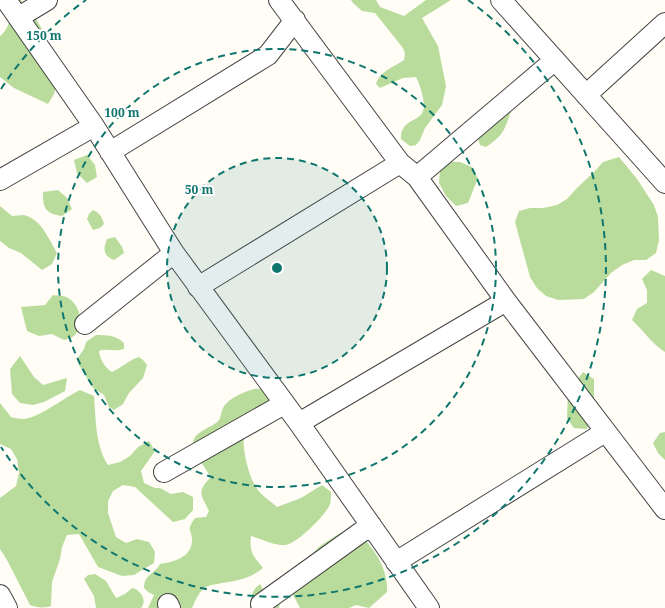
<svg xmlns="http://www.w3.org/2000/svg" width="665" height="608" viewBox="0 0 665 608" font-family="'Noto Serif',serif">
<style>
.forest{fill:#b9dc9c}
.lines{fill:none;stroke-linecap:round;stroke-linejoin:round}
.minor-casing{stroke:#444;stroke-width:22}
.minor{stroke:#fff;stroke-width:20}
.ring{fill:none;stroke:#0f766e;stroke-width:2;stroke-dasharray:7 5}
.centre{fill:#0f766e;stroke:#fff;stroke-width:2}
.ring-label{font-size:12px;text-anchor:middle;font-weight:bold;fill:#0f766e;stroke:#fff;stroke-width:4;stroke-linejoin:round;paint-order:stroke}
</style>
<rect width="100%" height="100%" fill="#fffdf5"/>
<path class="forest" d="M10,0h11l10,10 12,21 12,41 2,11 -3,11 -6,10 -34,-16 -14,-11v-41c12,-10 10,-22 10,-36z
M351,0h25l4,7 24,9 22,-16h25l-29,18 16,28 8,40 -4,19 -17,23 -5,12 -4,5 -6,1 -9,-7c-1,-20 19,-17 22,-28 3,-9 -3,-26 -7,-34l-13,1 -23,10 -4,-4c4,-13 18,-17 28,-24l1,-6 -2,-6 -28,-35 -13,-2 -9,-8z
M513,106c-8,21 -7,28 -27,41l-6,-2 -4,-13z
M87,155l8,10 2,12 -10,6 -10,-10 -3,-13z
M619,157l18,22 17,26 4,12 1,23 -3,13 -10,7h-12l-12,5 -11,8 -17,19 -10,7 -26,1 -12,-4 -9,-8 -7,-11 -15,-55 4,-11 11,-3h13l14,-3 10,-6 10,-11 18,-17 8,-9z
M450,162h10l12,5 6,11 -10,25 -12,3 -10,-10 -7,-13 1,-13z
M58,190l9,8 5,11 -10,7c-17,-3 -19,-7 -19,-24z
M0,206l12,10c3,0 9,-1 12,-1 17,4 25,24 33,38l-5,11 -10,6 -21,-17 -12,-5 -9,-7z
M93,210c7,3 9,7 11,14l-4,4 -7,2 -6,-11 2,-5z
M115,237l7,10 2,6 -10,7c-11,-4 -11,-11 -7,-21z
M651,270l14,6v76c-13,-8 -21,-21 -33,-32l5,-11 10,-6v-13l-5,-11z
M53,295c5,1 11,0 15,3 12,7 17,26 7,37 -3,3 -8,4 -11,5l-12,-6 -13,2 -12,-5 -6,-24 24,-2z
M96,335c11,0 20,0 28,8v6c-9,3 -17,-1 -25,2 1,8 5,16 13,21 9,-4 17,-12 27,-15l4,3 4,5 -4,13 -14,15 -6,11 -9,6 -5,-3 -5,-12 -11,-7 -14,-23 -2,-6 7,-10 2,-7z
M20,356l14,21 9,8 24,-7 -2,13 -21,11 -11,3 -13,-2 -8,-9 -2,-25z
M583,372l11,7v30l-7,20 -13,-1 -7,-10 1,-26z
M254,389c9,-1 17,2 22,10l-32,39c-2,11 5,39 12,49 4,8 15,14 21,20l24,-9 21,-13 9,7c0,4 0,9 -1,12 -4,11 -35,42 -46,41 -11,0 -22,-6 -33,-9 -2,16 2,20 12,32 -12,10 -26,13 -42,15 -6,2 -12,1 -18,6 -5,5 -8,12 -11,19h-44l6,-13 -6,-3 -4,-4c0,-14 11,-14 16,-24 14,-2 33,-7 32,-25 -1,-11 -6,-8 3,-21l11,-1 3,-6c-8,-17 -13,-19 2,-34 -4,-6 -18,-26 -18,-32 -1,-14 20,-17 26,-25 2,-3 2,-8 4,-12 5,-10 21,-16 31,-19z
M80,390l14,6c2,23 1,49 14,69l12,-3 10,-6 8,-9 11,-6 6,10 -14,20 3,12 11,5h5l11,6 12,-2 10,5v13l-8,9 -12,3 -38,-35 -12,-2 -10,6 -5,10v12l8,24 10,6 11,-4 12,3 6,10 -1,11 -20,12 -12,1 -24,-9 -19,-33 -12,1 -5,12 -2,12 -8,23 -1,24c-5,2 -15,2 -21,-1l-23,-45 -7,-11v-51l16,-12 3,-13 -2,-14 -6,-10 -11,-5v-41l11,14c4,1 9,2 13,2 15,-1 41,-22 56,-29z
M665,432v28l-7,-7 -5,-10 7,-10z
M340,533l20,1c15,17 28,34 27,58l-18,16 -13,-3 -7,3h-49l-10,-19 10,-23 20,-20z
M95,574l11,7 10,17 9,-4 7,-6c8,1 16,13 9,20h-45l-2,-12 -10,-17 4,-4z
M260,584l6,11 14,6 -1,7h-29c1,-10 1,-18 10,-24z"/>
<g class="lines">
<defs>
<path id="minor" d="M6,0l88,126 80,127 125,170 130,185
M279,0l121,163 17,14 89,124 159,208
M501,0l164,183
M19,17l28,-17
M586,95l79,-72
M110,152l158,-97 27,-35
M417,177l138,-117
M0,180l94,-54
M198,287l202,-124
M85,324l89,-71
M299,423l207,-122
M164,472l120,-68
M396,562l209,-130
M0,595l7,13
M168,604l2,4
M261,604l110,-79"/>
</defs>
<use href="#minor" class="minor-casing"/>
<use href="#minor" class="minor"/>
</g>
<circle cx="277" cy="268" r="110" fill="#0f766e" fill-opacity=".12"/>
<g class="ring">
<circle cx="277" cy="268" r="110"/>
<circle cx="277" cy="268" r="219"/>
<path d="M1 89A329 329 0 0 1 86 0M468 0A329 329 0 1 1 1 447"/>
</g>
<circle cx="277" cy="268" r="6" class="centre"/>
<g class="ring-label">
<text x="44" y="40">150 m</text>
<text x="122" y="117">100 m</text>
<text x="199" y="194">50 m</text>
</g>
</svg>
